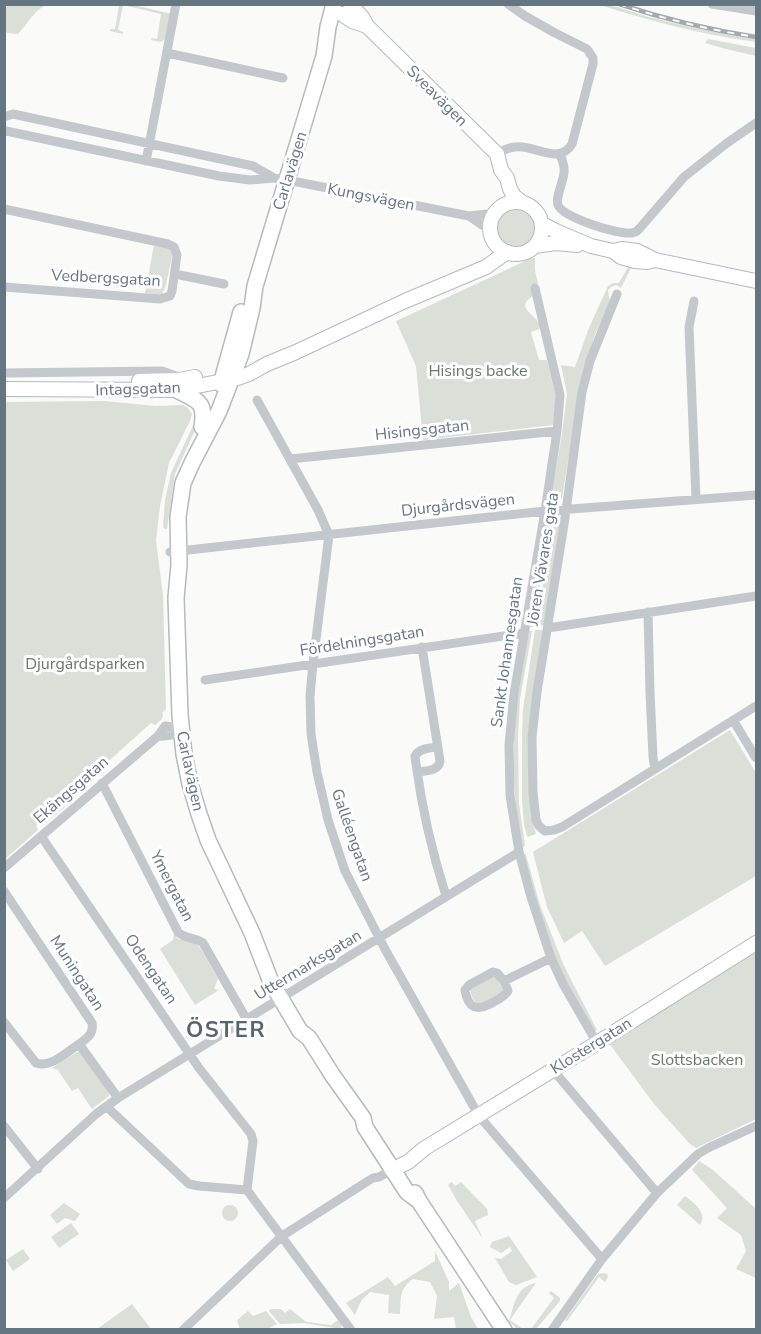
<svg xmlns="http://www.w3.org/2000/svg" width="761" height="1334" viewBox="0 0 761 1334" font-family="'Nunito Sans',sans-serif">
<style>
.green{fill:#dadfd7}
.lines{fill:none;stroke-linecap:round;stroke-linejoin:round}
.secondary-casing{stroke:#b3babf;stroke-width:16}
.primary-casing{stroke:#b5babe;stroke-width:18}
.street{stroke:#c3c8cc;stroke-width:9}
.secondary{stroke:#fff;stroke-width:14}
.primary{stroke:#fff;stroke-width:15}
.rail-casing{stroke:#a2aab0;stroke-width:4.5}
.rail{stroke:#fff;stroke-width:2;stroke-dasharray:7;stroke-linecap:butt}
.labels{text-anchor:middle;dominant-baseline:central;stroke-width:6;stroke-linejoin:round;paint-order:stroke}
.street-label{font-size:16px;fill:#657683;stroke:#fff}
.park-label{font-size:16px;fill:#687a64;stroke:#fff}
.district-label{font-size:22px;font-weight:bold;letter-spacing:1.5px;fill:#57646e;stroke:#fff}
</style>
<rect width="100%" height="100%" fill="#fafaf8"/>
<path class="green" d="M5,4h40v1l-9,7 -18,22 -11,-1 -2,-3z
M119,5h14l39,9 -6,24 -5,4 -10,-2 1,-2 5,1 4,-25 -38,-9 -5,25 5,2v2l-13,-3v-2h5z
M600,5c16,-1 30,7 45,11 37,9 74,18 111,23v3c-53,-7 -105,-21 -156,-37z
M708,39l48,9v8l-34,-8 -17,-5z
M496 227a21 21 0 1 1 42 0a21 21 0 1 1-42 0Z
M154,245l13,2 6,4 -7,34 -4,10 -17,-2z
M532,258h3v12l3,14 -5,1v11c-20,12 5,19 9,32l-11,4 8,28h8l9,38 -3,27 -130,15 -7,-74 -20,-45z
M628,267l3,1 -10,20 -5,-3 -5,2 -3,3 2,13 -16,34 -15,56 -17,105 -3,3 -9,1 12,-68 5,-40 -6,-29 14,2 14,-39 19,-42 5,-3h6z
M104,401l52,5 27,-1 5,3 4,6 -2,7 -21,42 -9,43 -4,35 7,54 3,114 -4,4 1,2 -1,4 -7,6 -4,-2 -88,79 2,5 -24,20 -3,-3 -2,2 2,4 -33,29v-457z
M201,417l-26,57 -8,55h-2l-2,-2 2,-27 6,-27 25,-54z
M556,521h7l-19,104 -8,1 18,-103z
M551,522l-18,105h-4l17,-103z
M535,630h8l-6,39 -5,150 4,15 -8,3 -1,-1 -3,-11 -2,-25v-66l1,-25z
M529,631h3l-12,68 -2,39 1,66 6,41 -3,4c-6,-37 -10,-74 -8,-111 2,-36 9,-71 15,-107z
M730,730l26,43v103l-151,90 -23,-35 -18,12 -17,-36 -14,-55z
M523,853l3,2 14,50 24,61 33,64 -4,2c-15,-26 -30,-51 -41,-79 -12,-32 -20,-66 -29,-100z
M174,934l4,5 17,4 6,6 17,30 -4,10 5,1 -24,15 -35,-56 13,-9z
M756,951v168l-60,29 -6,-4 -36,-40 -45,-61z
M492,975l4,1 7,15 -2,4 -21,10c-7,-4 -10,-10 -9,-18z
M77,1052h5l27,38v6l-17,13 -14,-21 -6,3 -14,-21 -6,-2z
M699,1161l14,9 43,39v69l-20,-9 10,-18 -5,-16 -24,-17 10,-10 -35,-38z
M452,1182l3,4 6,-4 26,27 1,6 -13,6 8,18 -26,-38 -9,-16z
M685,1196c9,7 23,17 15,29l-23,-20z
M64,1203l16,11 -5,7 -10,-3 -8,6 -7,-9z
M222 1213a8 8 0 1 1 16 0a8 8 0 1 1-16 0Z
M71,1223l8,11 -20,14 -8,-11z
M509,1236l28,41 -21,8 -7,-3 -14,-24 6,1 11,-8 -2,-4 -9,6 -11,-6 2,-5z
M23,1249l7,10 -17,12 -7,-11z
M435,1251l14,31v9l10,-8 12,34 7,12h-22l-2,-12 -20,2 3,-23 -7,-14 -17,-3c-14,10 -12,19 -13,35l-12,-1 1,-18 -19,-3 -9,9 -6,14 -9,-12 42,-26 7,9 40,-25z
M603,1273l4,1 1,3 -3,5 -6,-5 -32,44 -2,-1 33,-46z
M536,1283l-26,37 13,9h-6l-8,-8c5,-15 7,-35 27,-38z
M551,1291l9,7v3l-24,28h-5l23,-31 -5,-5z
M132,1304l19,25h-54z
M270,1309h11l4,4 5,-4 16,13 25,3 7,-5 4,5 -1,4 -37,-6 -24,1 -11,-13z
M248,1311l5,5 13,-5 11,13 -10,5h-27l-3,-9z"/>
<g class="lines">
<defs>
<path id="secondary" d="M350,4l12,13 5,9 130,128 4,16 6,8 3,11 4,7 9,7
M342,14l10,7 15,5
M490 228a26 26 0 1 1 52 0a26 26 0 1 1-52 0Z
M542,224l16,8 33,14 22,5 8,6 14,4 12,1 8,-2
M535,246l21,-3 21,2
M613,251l9,-2 15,2 18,9 101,21
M139,381l40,-1 16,-3
M4,389l173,1 61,-12 11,-4 18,-10 29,-12 109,-51 81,-34 21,-15
M392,1170l16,-8 17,-14 172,-105 159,-100"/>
<path id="primary" d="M334,4l-6,23 -4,29 -69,230 -3,22 -11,46 -22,57 -27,52 -9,20 -5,34 1,48 -3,33 4,117 4,39 6,30 9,30 9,26 44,93 19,49 29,49 9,7 24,38 30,42 2,9 42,65 12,9
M221,384l20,-72
M177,390c21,11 29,11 25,37
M415,1193l4,8 85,129"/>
</defs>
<use href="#secondary" class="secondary-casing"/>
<use href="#primary" class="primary-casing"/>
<path class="street" d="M712,4l44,7
M167,53l116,25
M4,117l9,-3 240,52 21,12
M4,130l2,1 213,45 31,4 24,-2 13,2 182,36 27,-3
M497,154c5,-3 11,-7 18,-7 19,-3 44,19 57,-3l21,-80v-6l-6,-9 -32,-16 -30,-17 -17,-12
M560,154c2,6 5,12 4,18 0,8 -9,26 -6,33 5,13 59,29 73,28 5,-1 5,-1 8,-4l45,-52 43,-34 29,-20
M146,161l30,-157
M4,209l164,35 6,3 3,8 -5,36 -2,5 -10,3 -156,-12
M469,216l22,15
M175,274l49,10
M535,288l25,107 -3,36 -12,80 -31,183 -5,51 1,50 9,57 12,45 20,61 12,26 34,59
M617,294l-27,67 -8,31 -17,126 -28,174 -5,45 1,55 3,28 3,6 6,5 9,-1 8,-3 194,-121
M694,301l-5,26 7,172
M4,373l158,-2 14,5 3,4
M257,400l61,110 11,25 -16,128 -3,33 1,38 6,38 11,48 17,51 41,80 93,165 123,143
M290,459l267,-28
M170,552l375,-41 211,-16
M648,612l2,80 3,65 2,12
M548,628l208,-32
M205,680l319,-47
M733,720l23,38
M158,736c10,1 15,-1 23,-6
M437,747c-7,1 -18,1 -22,9 6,49 16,93 31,140
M417,772c9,-1 22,-1 23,-11l-18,-114
M102,783l76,149c7,7 16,5 25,11l44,77
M41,836l158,232 52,66 2,7 -6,49 104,140
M4,868l154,-132 7,-10 9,1 7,3
M4,891l88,132c2,11 -5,15 -13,21l39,54
M504,981l4,10c-4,6 -9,8 -16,12 -15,8 -24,6 -27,-13l4,-5 24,-13 4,1 7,8 47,-23
M4,1022l32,41c15,5 31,-11 43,-19
M553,1070l104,123
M107,1107l82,77 10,2 48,4
M4,1126l34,43
M4,1198l92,-84 22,-16 401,-246
M183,1330l99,-94 86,-55 5,-3 6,-1 13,-7
M552,1330l50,-71 55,-66 41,-39 10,-6 48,-22"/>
<use href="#secondary" class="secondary"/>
<use href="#primary" class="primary"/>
<defs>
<path id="rail" d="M619,4c45,15 91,26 137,33"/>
</defs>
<use href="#rail" class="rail-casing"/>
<use href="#rail" class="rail"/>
</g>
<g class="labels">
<g class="street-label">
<text transform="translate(437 96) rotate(45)">Sveavägen</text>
<text transform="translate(290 171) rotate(-73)">Carlavägen</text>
<text transform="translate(371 197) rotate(11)">Kungsvägen</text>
<text transform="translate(106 278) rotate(3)">Vedbergsgatan</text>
<text transform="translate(138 389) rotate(-2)">Intagsgatan</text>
<text transform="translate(422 430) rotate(-6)">Hisingsgatan</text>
<text transform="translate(458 505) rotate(-6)">Djurgårdsvägen</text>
<text transform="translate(543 559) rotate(-81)">Jören Vävares gata</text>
<text transform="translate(362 641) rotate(-9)">Fördelningsgatan</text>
<text transform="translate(507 652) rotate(-82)">Sankt Johannesgatan</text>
<text transform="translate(190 771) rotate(78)">Carlavägen</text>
<text transform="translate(71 790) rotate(-41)">Ekängsgatan</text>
<text transform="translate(352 835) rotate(71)">Galléengatan</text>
<text transform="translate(172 886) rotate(63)">Ymergatan</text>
<text transform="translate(308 965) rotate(-31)">Uttermarksgatan</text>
<text transform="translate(151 969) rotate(56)">Odengatan</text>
<text transform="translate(77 973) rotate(57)">Muningatan</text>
<text transform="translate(591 1046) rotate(-32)">Klostergatan</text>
</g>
<g class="park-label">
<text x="478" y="371">Hisings backe</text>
<text x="85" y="664">Djurgårdsparken</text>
<text x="697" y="1060">Slottsbacken</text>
</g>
<g class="district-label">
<text x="226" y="1030">ÖSTER</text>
</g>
</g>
<rect width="761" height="1334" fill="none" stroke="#657683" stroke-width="12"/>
</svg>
